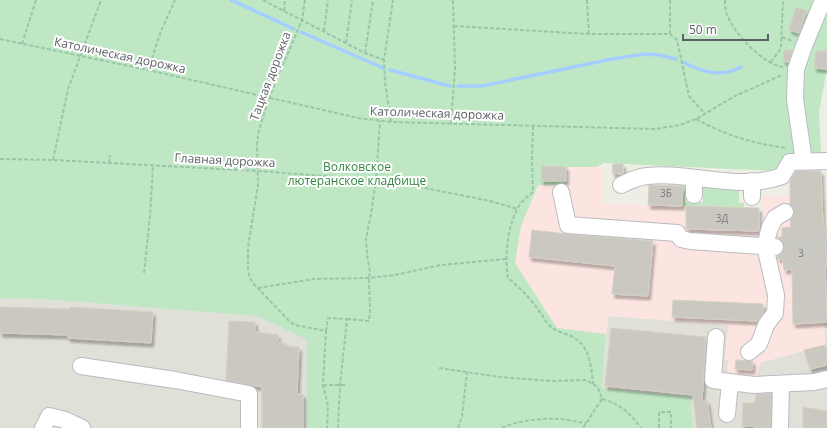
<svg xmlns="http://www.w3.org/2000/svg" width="827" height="428" viewBox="0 0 827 428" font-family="'Open Sans',sans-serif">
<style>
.industrial{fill:#e0dfd8}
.medical{fill:#fce5e0}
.green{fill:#c0e7c4}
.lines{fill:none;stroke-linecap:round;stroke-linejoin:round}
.stream{stroke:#a4ceff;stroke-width:3.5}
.building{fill:#cac8c1;stroke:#d4d0c2;filter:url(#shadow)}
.minor-tunnel{stroke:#cacac4;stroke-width:16;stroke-dasharray:16 8;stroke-linecap:butt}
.minor-casing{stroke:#b9bbc0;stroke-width:18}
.path{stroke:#97c6a9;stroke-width:2;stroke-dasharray:4 2;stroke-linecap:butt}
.minor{stroke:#fff;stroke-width:16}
.labels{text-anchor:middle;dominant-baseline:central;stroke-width:4;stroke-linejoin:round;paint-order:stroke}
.number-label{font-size:10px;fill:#78797c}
.street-label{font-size:12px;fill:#5c5f65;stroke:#fff}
.park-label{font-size:12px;fill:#32863f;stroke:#fff}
</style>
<defs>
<filter id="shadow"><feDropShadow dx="2.5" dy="4" stdDeviation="1" flood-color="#0004"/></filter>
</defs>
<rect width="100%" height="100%" fill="#efeee4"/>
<path class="industrial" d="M0,298l41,1 216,17 50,24v88h-307z
M608,316l120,9 -2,34 30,21 4,-17 65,-18 -1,-23 3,1v105h-134l-4,-31 -87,-9z"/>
<path class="medical" d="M602,164v38l3,2 81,2 -1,23 73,2 1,-2 3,-1 1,-32 27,-1 -1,-24 32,-1 2,56 4,1v40h-2l2,56h-3l1,22 -65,17 -4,18 -29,-4 1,-16h-3l3,-35 -119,-9 -3,18 -49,-5 -42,-66 6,-37 17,-41 28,-1 2,-17h29z"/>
<path class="green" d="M0,0h827v68l-8,44 2,42 -36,1 -8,16 -173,-8 -7,4h-29l-2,17 -28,1 -17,41 -6,37 42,65 49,6 -4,54 88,9 3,31h-386v-88l-50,-24 -216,-17 -41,-1z
M683,182h2v20h18v-16h36v17h5v4l-62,-1z"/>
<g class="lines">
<path class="stream" d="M231,0l63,29
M301,32l82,36
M683,62c19,10 38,16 58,5
M390,70l60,16
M458,86h24l130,-27 32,-5 15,1 17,4"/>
</g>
<path class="building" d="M796,7l11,4 -8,22 -10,-3z
M784,50h8l-3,12 -6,-1z
M816,51h11v18l-13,-1z
M613,164h10v10l-11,-1z
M542,166l24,1v14h-25z
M796,171h25l2,56h4v40h-2l2,55 -34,2 -1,-55 -8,1 -1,-11h-5l-1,-3 6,-3 1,-6 -1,-4 -6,-6h5v-9l9,-1 -1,-7 3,-4 1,-4 -1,-5 -3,-3v-23z
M649,185l34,1 -1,20 -34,-1z
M686,206l73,2v23l-73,-2z
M532,230l35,4 86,7 -5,55 -36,-2 3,-28 -86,-9z
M673,300l90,4v10l-6,7 -85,-4z
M0,307l70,2v-2l83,5 -2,31 -83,-5v-3l-68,-2z
M229,321l26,1v10l23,3v6l13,6h8l-2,47h6v34h-41v-41l-36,-7z
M611,328l95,9 -4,64 5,-1 4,28h-14l-4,-33 -88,-9z
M825,345l2,6v14l-17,4 -6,-19z
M736,360l17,1 -1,9 -17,-1z
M756,394h15v34h-17l1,-2h-13l1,-23h12z
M803,407l24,4v16l-24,1z"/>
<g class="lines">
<path class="minor-tunnel" d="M775,247l52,-1"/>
<defs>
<path id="minor" d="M804,162l-9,-63 1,-30 8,-23 19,-46
M621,185c8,-4 17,-8 26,-9 44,-5 92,16 135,0l8,-14 37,-1
M561,192l7,33 109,8 4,6 9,2 85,6
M694,195v-17
M752,197v-16
M716,337l-3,43 41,5 60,-3 13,-3
M749,352l10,-8 7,-19 9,-12 1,-18 -11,-49 5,-19 5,-9 10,-6
M81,366l94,14 74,14v34
M727,414l3,-32
M43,428l6,-12 16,4 17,8
M780,428l1,-44"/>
</defs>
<use href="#minor" class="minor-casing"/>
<path class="path" d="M263,0l102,53 19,7
M305,0l-3,20 -33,78 -10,32 -2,13 1,42 -10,62v25l4,10 37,39 6,4 31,6 -3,54 5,21 -1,22
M587,0l2,34
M670,0v34
M725,0c0,8 1,14 5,21 7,15 36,45 53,46
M284,11l1,-11
M454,26l135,8h81l7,6 12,56 15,17
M324,31l4,-31
M782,37l10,4
M0,39l148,31 210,48 33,4 264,7 25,-4 16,-6 39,-23 47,-21
M346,43l6,-43
M22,44l14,-44
M365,53l8,-53
M771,62l10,-14 2,-48
M148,70l13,-39 14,-31
M696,119c29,16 58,25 91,29
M391,122l-6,-40 -1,-22 9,-60
M451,124l4,-56 -2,-68
M533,126l-1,32 1,34c-4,3 -8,7 -12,11 -13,17 -17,54 -13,75 12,10 23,21 32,34 3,4 5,9 9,13 6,6 14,8 22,11 19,9 20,29 22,48
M0,159l53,1 206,11 117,9 39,6 75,15 28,8
M53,160l15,-71 33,-89
M109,163l1,-8
M144,273l6,-57 3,-51
M258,288l56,-9 55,-1 26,-3 46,-10 65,-6
M347,319l22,2 1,-10 -1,-33 1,-6 -3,-17 -1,-16 5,-25 5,-34 4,-59
M326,331l2,-13 19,1 -7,66 -2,43
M439,368l61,9 25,2 27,2 33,-1 8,4 5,4 4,11 -19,29
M323,385h24
M602,399c18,5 28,14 39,29
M458,428l4,-12 5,-44
M502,428c15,-8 42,-10 59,-9 8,1 16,3 25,4
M659,428v-16h12v16"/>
<use href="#minor" class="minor"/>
</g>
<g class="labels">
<g class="number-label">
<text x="666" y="193">3Б</text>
<text x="722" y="218">3Д</text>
<text x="801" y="253">3</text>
</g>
<g class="street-label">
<text transform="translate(120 55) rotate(12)">Католическая дорожка</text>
<text transform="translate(270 76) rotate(-69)">Тацкая дорожка</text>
<text transform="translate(437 113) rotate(2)">Католическая дорожка</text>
<text transform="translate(225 160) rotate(3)">Главная дорожка</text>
</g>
<g class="park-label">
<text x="357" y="166">Волковское<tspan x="357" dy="14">лютеранское кладбище</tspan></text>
</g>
</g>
<path d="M683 34v6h85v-6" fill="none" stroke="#5c5f65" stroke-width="2"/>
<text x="689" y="34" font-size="12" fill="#5c5f65" stroke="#ffffff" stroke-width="3" paint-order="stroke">50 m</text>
</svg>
